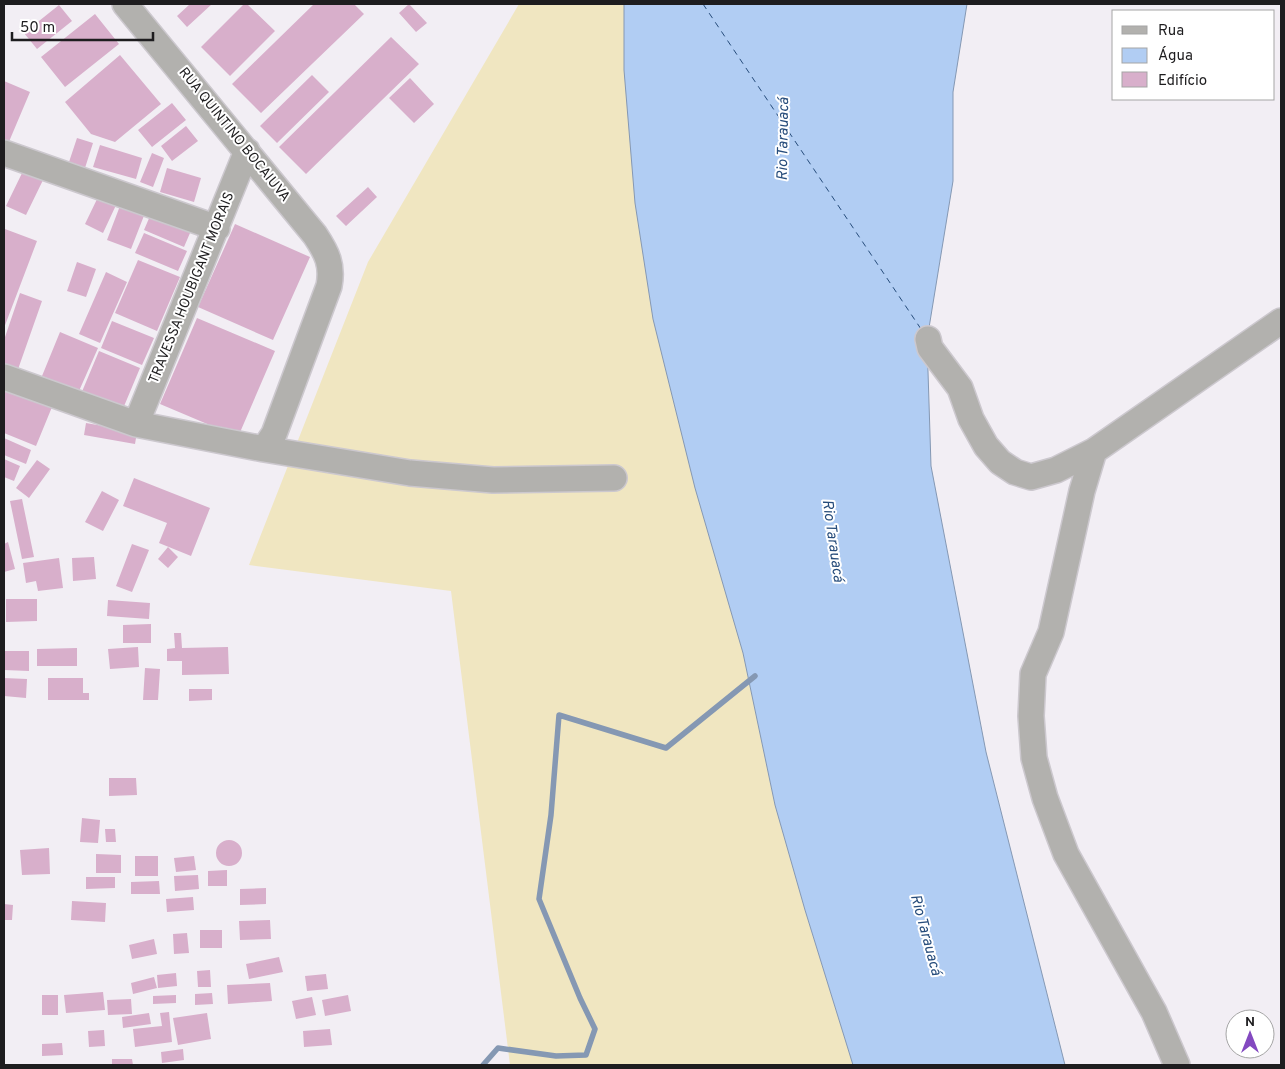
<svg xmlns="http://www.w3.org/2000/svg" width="1285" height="1069" viewBox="0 0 1285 1069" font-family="Overpass,sans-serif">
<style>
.sand{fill:#f0e6c1}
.water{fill:#b1cdf3;stroke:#8598b3}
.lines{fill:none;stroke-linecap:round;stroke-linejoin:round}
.stream{stroke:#8598b3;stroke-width:5.5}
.ferry{stroke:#264c7b;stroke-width:1;stroke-dasharray:6 5;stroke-linecap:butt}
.building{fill:#d8afcb}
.minor-casing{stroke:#ccc8ce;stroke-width:28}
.minor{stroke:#b2b1ae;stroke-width:25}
.labels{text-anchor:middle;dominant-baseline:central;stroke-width:4;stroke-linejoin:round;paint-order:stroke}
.street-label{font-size:14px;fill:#1e1d1f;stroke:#fff}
.water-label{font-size:15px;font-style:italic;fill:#264c7b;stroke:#fff}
</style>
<rect width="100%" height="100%" fill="#f2eef4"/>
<path class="sand" d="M519,4h105v66l151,735 30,105 48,155h-343l-59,-474 -202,-26 119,-303z"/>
<path class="water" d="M624,4h343l-14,88v89l-26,159 4,126 55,286 79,313h-212l-48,-155 -30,-105 -32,-152 -48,-165 -42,-169 -18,-116 -11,-133z"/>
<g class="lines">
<path class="stream" d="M483,1065l15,-17 58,8 30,-1 9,-26 -15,-31 -41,-99 12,-84 8,-100 107,33 89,-72"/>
<path class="ferry" d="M703,4l218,325"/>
</g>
<path class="building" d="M190,4h22l-25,23 -10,-11z
M244,4h3l28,27 -45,45 -29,-29z
M314,4h40l10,10 -103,99 -29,-29z
M409,4l18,19 -11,9 -17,-19z
M59,5l13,16 -35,28 -13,-16z
M95,14l24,30 -54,43 -24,-30z
M391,37l28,27 -113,110 -27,-27z
M120,55l41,49 -46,38 -24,-8 -26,-32z
M312,75l17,17 -52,51 -17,-17z
M410,78l24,26 -20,19 -25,-25z
M4,81l26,11 -22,52 -4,-2z
M172,103l14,17 -34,27 -14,-17z
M186,126l12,15 -26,20 -11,-15z
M77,138l16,5 -8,25 -16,-6z
M100,145l42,13 -6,21 -43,-12z
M152,153l12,5 -11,29 -13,-5z
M167,168l34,10 -7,24 -34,-10z
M24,169l20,9 -18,37 -20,-9z
M368,187l9,10 -31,29 -10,-10z
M99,195l18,8 -14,30 -18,-9z
M123,198l24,10 -16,41 -24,-9z
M153,209l40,17 -9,21 -40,-17z
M235,224l75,33 -37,83 -75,-33z
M5,229l32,12 -33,87v-97z
M144,233l43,18 -9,20 -43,-18z
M138,260l42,17 -23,54 -42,-18z
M77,262l19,7 -10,28 -19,-6z
M106,272l21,10 -27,61 -21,-9z
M20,293l22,8 -26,74 -12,-5v-30z
M197,318l78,33 -37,86 -78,-33z
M112,321l42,17 -12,27 -41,-17z
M60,332l38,16 -19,43 -37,-15z
M99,351l41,17 -18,43 -41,-17z
M4,387l48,20 -16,39 -32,-13z
M86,423l51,9 -2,12 -51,-9z
M4,438l27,12 -5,14 -22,-9z
M4,459l16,7 -6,15 -10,-4z
M37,460l13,9 -21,29 -13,-10z
M134,478l76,30 -19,48 -32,-13 8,-20 -44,-17z
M102,491l17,9 -16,31 -18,-9z
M22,499l12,58 -12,2 -12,-58z
M8,542l7,27 -11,3v-28z
M132,544l17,6 -17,42 -16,-6z
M168,547l10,10 -10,11 -10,-9z
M94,557l2,22 -23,2 -1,-23z
M59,558l4,30 -25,3 -2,-10 -10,2 -3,-20z
M6,599h31v22l-31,1z
M108,600l42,3 -1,16 -42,-3z
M151,624v19h-28v-18z
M174,633h7l1,15 46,-1 1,27 -47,1v-14h-15v-12l8,-1z
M138,647l1,20 -29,2 -2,-20z
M77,648v18h-40v-17z
M4,651h25v20l-25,-1z
M145,668l15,1 -2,31h-15z
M4,678l23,1 -1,19 -22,-2z
M48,678h35v15h6v7h-41z
M189,689h23v11l-23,1z
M109,778h27l1,17 -28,1z
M82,818l18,2 -2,23 -18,-1z
M105,829h10l1,13h-10z
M216 853a13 13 0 1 1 26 0a13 13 0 1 1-26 0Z
M49,848l1,26 -28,1 -2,-25z
M96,854l25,1v18h-25z
M135,856h23v20h-23z
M194,856l2,14 -20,2 -2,-14z
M227,870v16h-19v-15z
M198,875l1,14 -24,2 -1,-15z
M86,877h29v11l-29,1z
M159,881l1,13h-29v-12z
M266,888v16l-26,1v-16z
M193,897l1,13 -27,2 -1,-13z
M72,901l34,2 -1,19 -34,-2z
M4,904l9,1 -1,15h-8z
M270,920l1,19 -31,1 -1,-19z
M200,930h22v18h-22z
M187,933l2,20 -15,1 -1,-20z
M154,939l3,15 -25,5 -3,-14z
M279,957l4,15 -34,7 -3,-15z
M210,970l1,17h-13l-1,-16z
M176,973l1,13 -19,2 -1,-13z
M326,974l2,15 -21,2 -2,-15z
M154,977l3,11 -24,6 -2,-11z
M270,983l2,18 -44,3 -1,-19z
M103,992l2,18 -39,3 -2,-18z
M212,993l1,11 -18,1v-11z
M42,995h16v20h-16z
M176,995v8l-23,1v-8z
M348,995l3,16 -26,5 -3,-16z
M312,997l4,18 -20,4 -4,-18z
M131,999l1,15 -24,1 -1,-15z
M169,1012l3,30 -37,5 -2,-18 29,-3 -2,-13z
M149,1013l2,11 -28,4 -1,-11z
M207,1013l4,26 -33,6 -5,-27z
M330,1029l2,16 -28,2 -1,-16z
M104,1030l1,16 -16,1 -1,-16z
M62,1043l1,12 -21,1v-12z
M183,1049l1,11 -22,3 -1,-11z
M112,1059h20l1,6h-21z"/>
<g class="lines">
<defs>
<path id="minor" d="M125,4l190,231c12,18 18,30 14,51l-55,148 -10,15
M4,153l213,75
M928,339l2,9 30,40 11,31 15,27 14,16 15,10 16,5 25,-7 38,-19 187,-130
M4,377l132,47 128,25 146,24 83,7 121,-2
M136,424l111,-273
M1094,451l-12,40 -31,141 -18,42 -2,42 3,42 11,40 21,56 88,158 23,53"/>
</defs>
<use href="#minor" class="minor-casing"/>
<use href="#minor" class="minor"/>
</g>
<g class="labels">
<g class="street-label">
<text transform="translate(234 135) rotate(51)">RUA QUINTINO BOCAIUVA</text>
<text transform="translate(192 288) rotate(-68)">TRAVESSA HOUBIGANT MORAIS</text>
</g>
<g class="water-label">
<text transform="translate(784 139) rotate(-89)">Rio Tarauacá</text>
<text transform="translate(832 541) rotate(82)">Rio Tarauacá</text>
<text transform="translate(925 935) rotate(75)">Rio Tarauacá</text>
</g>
</g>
<rect width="1285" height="1069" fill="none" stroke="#1e1d1f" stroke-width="10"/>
<rect x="1112" y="10" width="162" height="90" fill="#ffffff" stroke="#a5a5a5"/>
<rect x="1122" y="26" width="25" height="8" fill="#b2b1ae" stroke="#a5a5a5"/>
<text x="1158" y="35" font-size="15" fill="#1e1d1f">Rua</text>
<rect x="1122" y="48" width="25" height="15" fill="#b1cdf3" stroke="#a5a5a5"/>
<text x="1158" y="60" font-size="15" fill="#1e1d1f">Água</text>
<rect x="1122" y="72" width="25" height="15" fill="#d8afcb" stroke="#a5a5a5"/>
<text x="1158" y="85" font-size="15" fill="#1e1d1f">Edifício</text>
<g transform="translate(1250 1034)"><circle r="24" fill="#ffffff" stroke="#a5a5a5"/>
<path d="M0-4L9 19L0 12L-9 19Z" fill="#8349c0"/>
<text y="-8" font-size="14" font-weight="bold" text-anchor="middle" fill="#1e1d1f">N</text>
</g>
<path d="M12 32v8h141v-8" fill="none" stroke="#1e1d1f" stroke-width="2.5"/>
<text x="20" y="32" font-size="15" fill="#1e1d1f" stroke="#ffffff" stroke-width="4" paint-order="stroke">50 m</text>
</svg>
